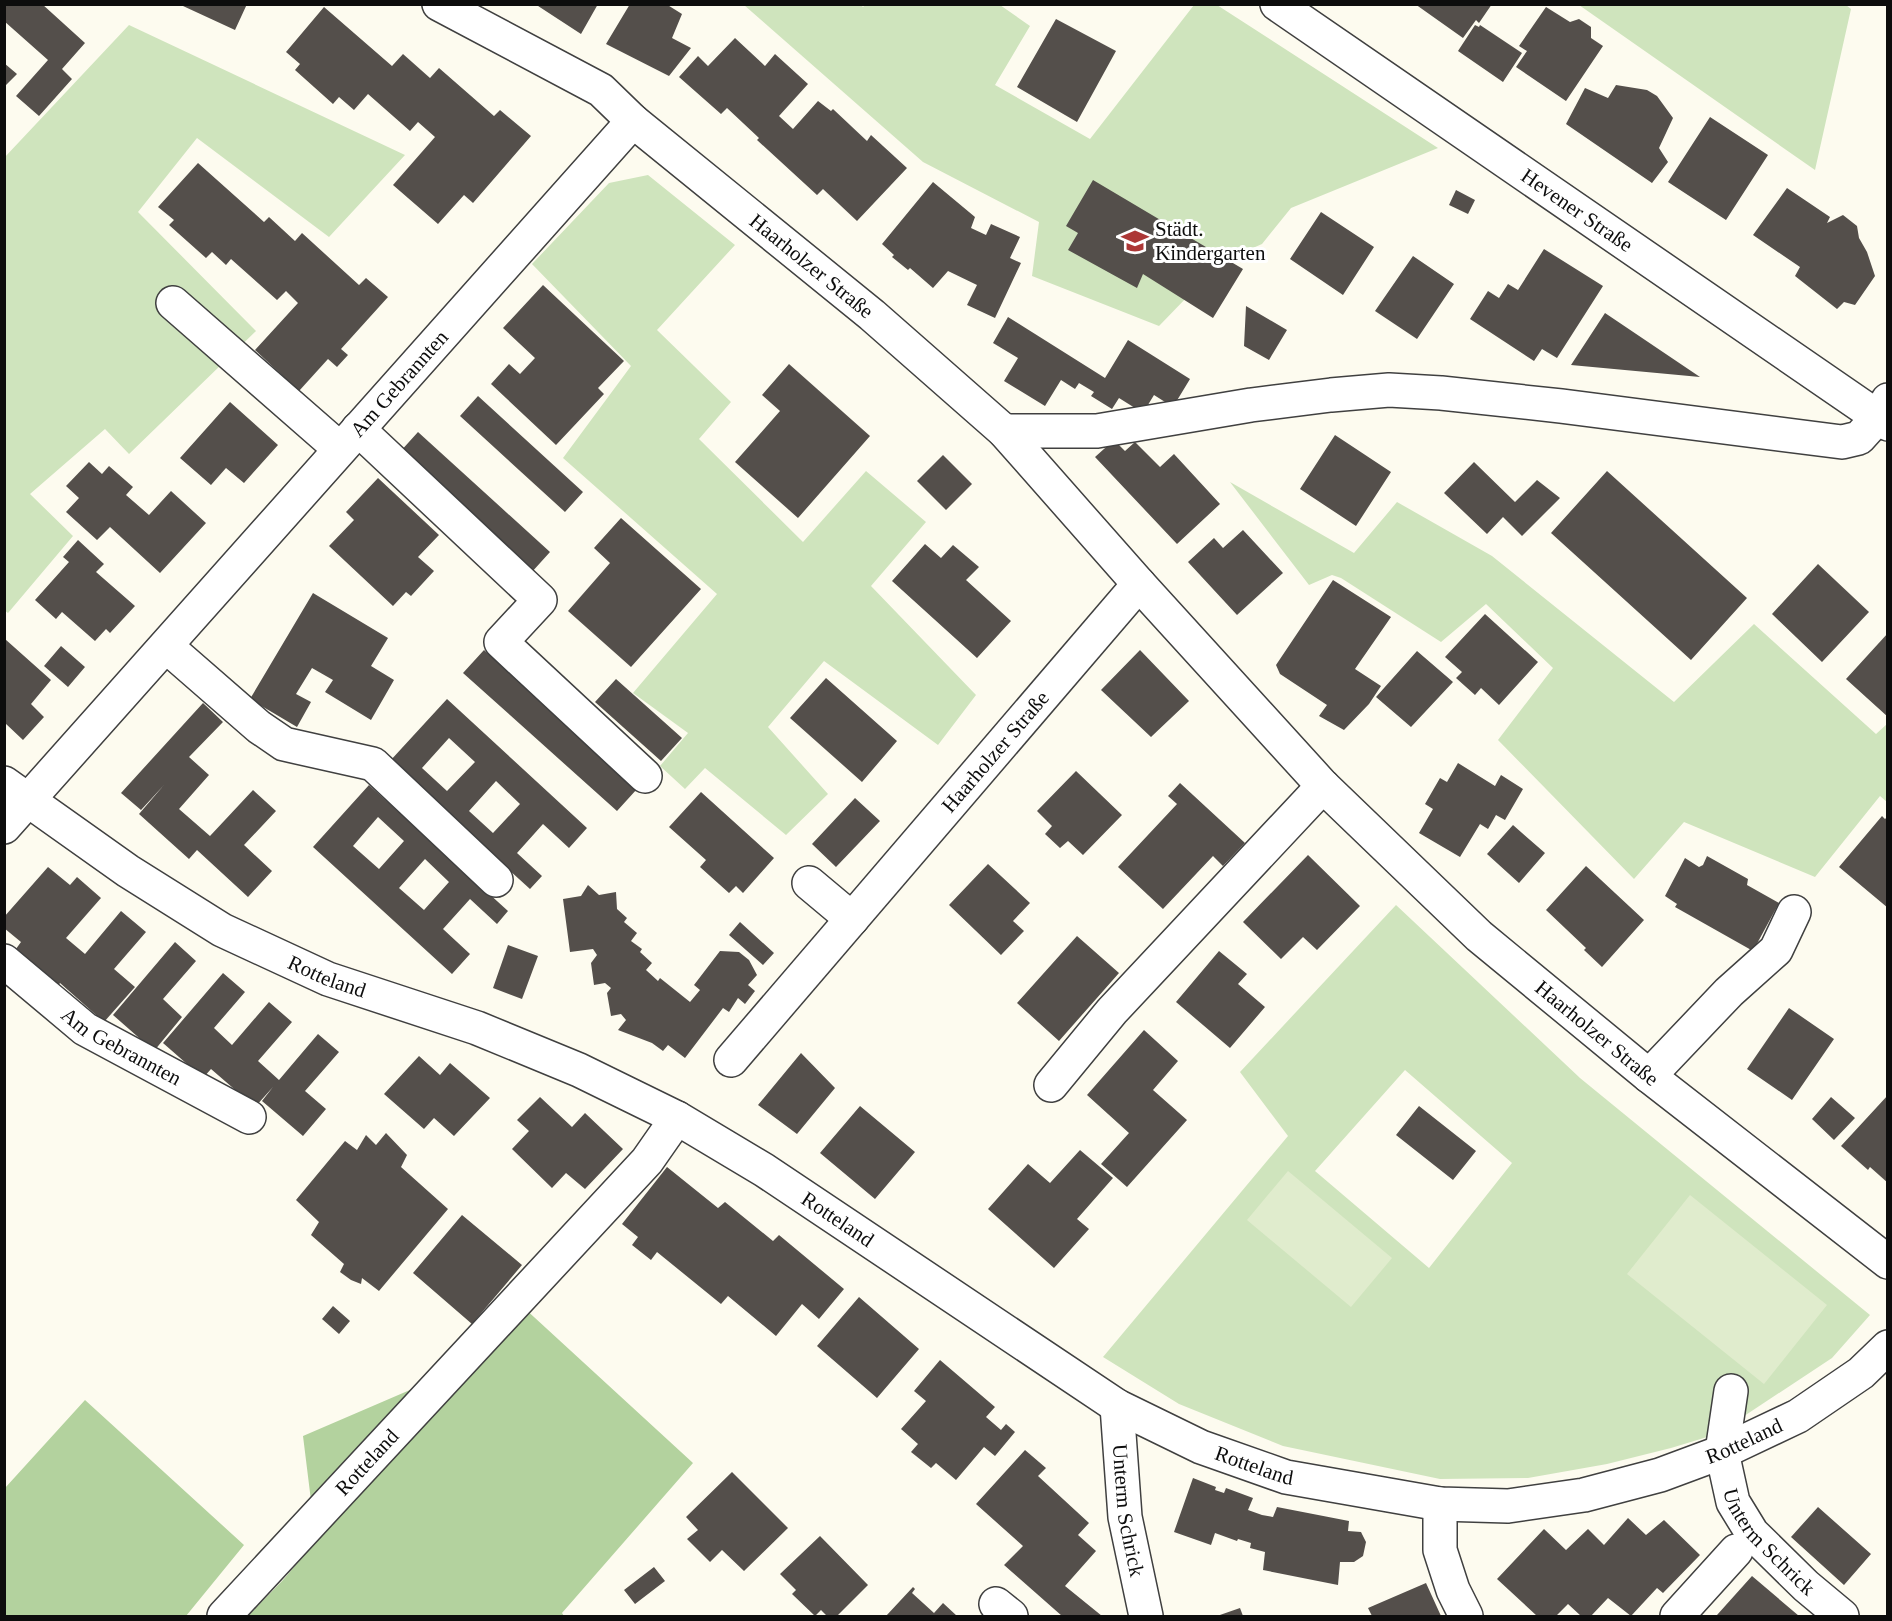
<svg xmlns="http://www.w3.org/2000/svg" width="1892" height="1621" viewBox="0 0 1892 1621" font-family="Georgia,serif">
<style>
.green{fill:#cfe4bd;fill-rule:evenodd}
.forest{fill:#b3d29e}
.pitch{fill:#e0eccd}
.building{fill:#544f4b;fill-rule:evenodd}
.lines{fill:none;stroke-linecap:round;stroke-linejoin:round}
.minor-casing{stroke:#404040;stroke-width:36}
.minor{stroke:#fff;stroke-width:33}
.labels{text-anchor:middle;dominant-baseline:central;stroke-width:6;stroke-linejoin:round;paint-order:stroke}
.street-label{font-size:21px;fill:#0d0d0d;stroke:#fff}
.poi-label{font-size:21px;fill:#0d0d0d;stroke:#fff;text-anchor:start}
</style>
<rect width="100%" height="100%" fill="#fdfbef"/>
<path class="green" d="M860,4l3,3 3,-3 134,1 30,21 -35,59 95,54 104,-134h23l221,143 -147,60 -29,36 -41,18 -62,64 -127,-50 7,-54 -116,-60 -179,-157z
M1579,5h267l5,4 -36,161z
M129,25l276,130 -76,82 -132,-99 -59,74 118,119 -127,123 -24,-25 -75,65 43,42 -65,77 -4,-3v-452z
M648,175l87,70 -78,85 74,72 -32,37 104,103 63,-71 60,51 -55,64 105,109 -38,50 -114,-84 -56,66 60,67 -42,41 -81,-67 -20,21 -25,-23 28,-33 -55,-40 84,-99 -154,-136 68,-92 -99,-102 77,-81z
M1230,482l124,71 43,-51 95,54 182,146 80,-78 122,110 11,-10v78l-7,-6 -65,81 -131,-55 -50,57 -136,-139 55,-72 -67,-64 -45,38 -100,-64 -9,-3 -23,10z
M1396,905l184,173 290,237 -38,43 -115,76 -46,14 -64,16 -79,14 -88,1 -157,-33 -104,-42 -76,-47 185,-221 -48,-64zM1405,1070l107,93 -83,105 -114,-97z"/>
<path class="forest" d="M522,1306l171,157 -131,150 2,3h-316l35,-36 33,-39 -13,-105 165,-71z
M85,1400l159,145 -58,71h-181v-128z"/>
<path class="pitch" d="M1288,1171l104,87 -41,49 -104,-87z
M1690,1195l137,110 -63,79 -137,-110z"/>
<path class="building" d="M4,4h38l43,39 -23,26 10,10 -33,37 -23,-20 32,-36 -44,-39z
M184,4h63l-12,26 -52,-24z
M535,4h63l-17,30z
M630,4h36l16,10 -10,24 19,10 -22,28 -63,-32z
M1415,4h77l-13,19 -3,-3 -13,18z
M324,7l68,59 11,-12 27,24 9,-10 55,48 6,-6 31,26 -58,67 -9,-8 -26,29 -45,-39 42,-48 -17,-15 -8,9 -42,-37 -14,16 -15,-13 -6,7 -38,-34 5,-6 -14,-12z
M1546,7l24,15 9,-3 12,8v11l12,8 -37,55 -50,-34 11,-16 -8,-5z
M1056,19l60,32 -39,71 -60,-35z
M1475,25l4,2 1,-2 42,28 -19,29 -45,-31z
M735,38l30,28 10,-12 33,30 -29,32 14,13 25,-28 13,10 2,-2 34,32 4,-6 36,33 -50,53 -34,-32 -6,6 -60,-55 2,-2 -32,-30 -6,6 -42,-37 19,-21 10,10z
M4,63l13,11 -13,13z
M1616,85l31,5 10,6 16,22 -14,30 9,14 -16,21 -86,-59 19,-36 23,10z
M1710,117l58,38 -42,65 -58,-38z
M198,163l66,59 5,-5 26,24 7,-8 57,52 7,-7 22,19 -47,52 7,6 -11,12 -9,-8 -29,32 -44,-41 43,-47 -12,-12 -9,9 -46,-41 -5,6 -14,-13 -6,6 -37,-33 5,-5 -16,-13z
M1093,180l150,89 -30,49 -70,-44 -6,14 -69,-38 10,-17 -12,-7z
M933,182l42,35 -4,11 15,7 5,-11 29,13 -10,21 11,5 -26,55 -28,-13 10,-20 -29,-14 -15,17 -23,-20 -2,2 -16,-13 2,-2 -12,-11z
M1787,188l43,29 -3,6 16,-8 14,11 2,12 8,14 8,24 -20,29 -11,-3 -7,7 -42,-33 5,-9 -47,-32z
M1456,190l19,10 -7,14 -19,-9z
M1321,212l53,35 -31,48 -53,-36z
M1544,249l59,37 -46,72 -15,-9 -8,12 -64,-42 18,-28 11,7 9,-14 10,6z
M1413,256l41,28 -37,55 -42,-28z
M543,285l81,76 -26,27 6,6 -48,51 -65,-61 18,-20 11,10 15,-16 -32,-30z
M1246,306l41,24 -18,30 -25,-14z
M1605,313l95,64 -129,-12z
M1008,317l97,61 23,-38 62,39 -17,28 -19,-12 -11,18 -24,-15 -7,11 -21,-13 3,-4 -15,-9 -4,6 -14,-9 -16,26 -41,-25 14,-23 -25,-15z
M789,364l81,72 -72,82 -63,-56 45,-51 -18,-16z
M478,396l105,96 -18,20 -105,-96z
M230,402l48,43 -34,38 -18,-15 -15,17 -31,-27z
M418,432l132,120 -19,21 -132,-120z
M1335,435l56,37 -35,54 -56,-37z
M1114,440l11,11 10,-9 25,25 14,-13 46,50 -43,40 -82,-87z
M943,455l29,29 -26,26 -29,-29z
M89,462l13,12 7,-8 24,21 -7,8 23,20 22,-24 35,32 -46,50 -50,-46 -13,13 -31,-28 13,-14 -13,-12z
M1474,462l41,40 22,-22 23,18 -38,38 -19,-19 -16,17 -43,-41z
M1607,471l140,127 -56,62 -140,-127z
M378,478l61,57 -21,22 16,14 -23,25 -5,-4 -13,14 -64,-60 25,-26 -8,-8z
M621,518l80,71 -70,78 -63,-56 42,-48 -16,-15z
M1243,530l40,43 -46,42 -49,-53 26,-24 9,10z
M78,540l26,24 -8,8 39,34 -25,27 -4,-4 -11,12 -33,-29 -6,7 -21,-19 34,-38 -6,-5z
M925,544l16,14 12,-13 26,22 -13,13 45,41 -34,37 -85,-77z
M1818,564l51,48 -47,50 -50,-48z
M1333,580l58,37 -36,52 26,17 -12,18 -25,26 -25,-14 8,-11 -47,-31 -4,-9z
M313,593l75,45 -17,28 23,14 -23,40 -46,-28 8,-12 -21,-12 -16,26 15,8 -14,25 -47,-28z
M1485,614l53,48 -39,43 -18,-17 -6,7 -19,-17 6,-6 -17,-15z
M1888,633v84l-42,-38z
M5,639l46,41 -20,24 13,13 -21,23 -18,-17z
M61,646l24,21 -17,20 -24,-21z
M484,650l153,139 -20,22 -154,-138z
M1140,650l49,51 -38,36 -50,-47z
M1417,651l36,31 -42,45 -35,-30z
M826,678l71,63 -35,41 -72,-64z
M616,679l66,59 -21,23 -66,-59z
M447,699l140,129 -18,20 -26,-24 -26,29 25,23 -12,13 -140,-128zM449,738l26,24 -28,29 -25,-23zM496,781l24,23 -27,29 -24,-22z
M203,703l20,19 -34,35 20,18 -30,34 31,27 43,-46 23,21 -32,34 28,26 -24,26 -51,-47 -8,9 -50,-45 25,-29 -23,25 -20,-17z
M1458,763l37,23 6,-11 22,14 -18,31 -9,-5 -8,14 -8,-5 -20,33 -41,-24 14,-24 -8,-5 15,-26 7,4z
M1076,771l46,44 -39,40 -15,-14 -8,7 -15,-14 7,-8 -15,-15z
M1180,783l65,60 -22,23 -10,-10 -50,53 -45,-42 59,-63 -9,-8z
M369,785l139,126 -11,13 -27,-25 -27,30 27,25 -18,20 -139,-127zM378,817l26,24 -25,28 -26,-23zM425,859l24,23 -25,28 -25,-22z
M701,792l73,66 -31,35 -7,-7 -7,7 -29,-26 6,-7 -37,-33z
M855,798l25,23 -44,46 -24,-23z
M1882,816l3,3 3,-3v92l-49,-41z
M1513,825l32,28 -26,30 -32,-29z
M1308,855l52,51 -43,44 -14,-13 -22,22 -38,-37z
M1707,856l41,23 -1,6 32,18 -26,48 -78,-44 2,-3 -12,-8 20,-38 14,9 4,-2z
M988,864l42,39 -17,18 11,10 -23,24 -52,-50z
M1586,866l58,54 -42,47 -18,-17 2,-2 -40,-38z
M48,867l22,18 7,-8 24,21 -35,40 19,16 36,-43 25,21 -32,37 21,18 -31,35 -44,-39 -4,6 -43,-36 8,-11 -17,-14v-11z
M588,885l11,10 17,-3 1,17 10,9 -3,4 13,11 -6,8 11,8 -2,3 12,11 -6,7 12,11 2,-3 30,24 10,-12 -6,-5 26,-34 19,1 10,8 8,15 -9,10 7,6 -10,13 -7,-6 -9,14 -6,-4 -38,50 -17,-13 -5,6 -11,-8 -34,-13 8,-10 -5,-6 -10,2 -4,-23 4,-5 -6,-5 -11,2 -3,-22 6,-8 -4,-6 -23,3 -7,-53 18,-3z
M740,922l34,31 -11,12 -34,-30z
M1077,936l42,37 -60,68 -42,-38z
M175,942l21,19 -33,38 19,18 -28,34 -41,-36z
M508,945l30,11 -16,43 -29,-11z
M1219,951l28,23 -9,10 27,23 -35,41 -54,-46z
M223,973l22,19 -31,36 18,17 37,-43 23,20 -34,39 21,19 39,-46 21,18 -34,39 21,18 -23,27 -41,-35 11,-14 -18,20 -44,-38 -8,9 -40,-35z
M1789,1008l45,31 -42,61 -45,-31z
M1144,1030l34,31 -25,29 34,30 -60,67 -26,-23 28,-31 -42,-38z
M801,1053l34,35 -38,46 -39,-29z
M419,1056l21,19 10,-12 40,35 -36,38 -20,-18 -10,11 -40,-35z
M1888,1095v88l-18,-16 -2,3 -27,-24z
M540,1097l32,30 13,-14 38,36 -38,40 -19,-16 -14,15 -40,-39 17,-18 -12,-11z
M1831,1097l24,21 -21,22 -22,-21z
M860,1106l55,46 -40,47 -55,-46z
M1419,1106l57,45 -23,29 -57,-45z
M386,1133l21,22 -6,12 47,42 -69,82 -17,-13 -1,6 -10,-4 -11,-8 4,-8 -33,-29 8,-13 -23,-22 49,-59 12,9 9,-15 10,10z
M1080,1150l33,28 -36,41 12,10 -35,39 -66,-59 40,-45 22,19z
M667,1167l51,41 7,-6 48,39 6,-6 65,54 -25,30 -17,-15 -26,32 -48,-40 -7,8 -64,-52 -6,8 -19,-15 6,-8 -16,-13z
M462,1215l60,50 -50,59 -59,-51z
M859,1297l60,52 -42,49 -60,-52z
M333,1306l17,15 -11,13 -17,-15z
M940,1360l55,47 -9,10 15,13 5,-6 9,8 -20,24 -11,-9 -28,33 -20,-17 -5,5 -20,-16 7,-8 -17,-15 25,-28 -12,-10z
M1025,1450l21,18 -8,8 51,47 -11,12 18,16 -31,35 37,30h-40l-58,-51 19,-19 -47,-42z
M732,1472l56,56 -44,43 -22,-21 -12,12 -23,-23 11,-9 -12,-13z
M1193,1478l23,9 -1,3 9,3 2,-5 27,10 -5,12 14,5 11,2 4,-10 72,14 -1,10 13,1 5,10 -3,14 -9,6h-14l-2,23 -75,-15 2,-18 -15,-4 1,-5 -13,-4 -1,2 -22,-8 -4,12 -37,-13z
M1818,1507l53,47 -27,31 -53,-48z
M1628,1518l18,17 18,-15 36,35 -37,38 -6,-5 -26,28 -23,-18 -17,18h-10l-13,-12 -12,12h-19l-40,-37 47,-50 22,21 22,-21 16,16z
M820,1536l48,49 -31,31h-10l-6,-6 -6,6 -23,-22 4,-4 -16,-16z
M654,1567l11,14 -30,23 -11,-14z
M1752,1576l47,40h-81l-1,-1z
M1426,1583l15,33h-69l-4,-8z
M913,1587l2,2 -3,4 22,20 9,-10 14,13h-71z
M1240,1608l3,8h-26z"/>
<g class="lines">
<defs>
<g id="minor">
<path id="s1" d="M439,4l162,86 32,31 239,194 132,116 135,153 184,202 156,150 170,140 239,186"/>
<path id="s2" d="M1277,4l611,420"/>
<path d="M173,303l167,146"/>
<path d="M358,429l182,171 -39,42 144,134"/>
<path d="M1004,431h93l154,-26 80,-10 58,-5 52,3 120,13 281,36 17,-4 19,-21 10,-17"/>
<path d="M166,646l93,81 25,17 89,20 123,116"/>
<path id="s3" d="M4,783l124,88 94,59 106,49 149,49 102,42 98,48 87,52 353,236 84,41 85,30 154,27 68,2 76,-11 76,-20 62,-23 76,-36 63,-43 27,-26"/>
<path id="s4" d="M4,827l629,-706"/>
<path d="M809,883l43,36"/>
<path id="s5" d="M4,961l81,68 164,88"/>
<path id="s6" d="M731,1060l408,-476"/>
<path d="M1649,1076l80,-84 47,-42 18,-38"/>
<path d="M1051,1085l61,-74 211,-225"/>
<path id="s7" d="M1731,1391l-9,61 11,50 19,31 54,53 36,30"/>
<path id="s8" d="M1117,1406l8,111 21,99"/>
<path d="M1440,1504v46l13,40 13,26"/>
<path d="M996,1604l15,12"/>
<path id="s9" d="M224,1616l423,-455 30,-43"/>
<path d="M1677,1616l59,-65"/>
</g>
</defs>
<use href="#minor" class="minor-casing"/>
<use href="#minor" class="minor"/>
</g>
<defs>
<symbol id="school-bare" viewBox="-9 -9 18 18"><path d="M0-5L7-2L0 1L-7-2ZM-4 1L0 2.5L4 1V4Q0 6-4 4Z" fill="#ac3736" stroke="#fff" stroke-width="2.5" paint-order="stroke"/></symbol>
</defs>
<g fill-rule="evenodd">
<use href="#school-bare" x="1116" y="222" width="38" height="38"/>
</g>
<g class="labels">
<g class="street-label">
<text stroke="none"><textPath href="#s2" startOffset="364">Hevener Straße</textPath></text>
<text stroke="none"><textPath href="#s1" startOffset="458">Haarholzer Straße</textPath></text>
<text stroke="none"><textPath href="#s4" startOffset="594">Am Gebrannten</textPath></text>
<text stroke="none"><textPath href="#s6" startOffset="406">Haarholzer Straße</textPath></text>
<text stroke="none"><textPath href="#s3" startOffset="378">Rotteland</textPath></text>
<text stroke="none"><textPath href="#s1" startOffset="1558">Haarholzer Straße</textPath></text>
<text stroke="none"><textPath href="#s5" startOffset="146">Am Gebrannten</textPath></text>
<text stroke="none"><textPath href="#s3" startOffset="946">Rotteland</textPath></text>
<text stroke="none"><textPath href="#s3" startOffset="1936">Rotteland</textPath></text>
<text stroke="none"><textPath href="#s9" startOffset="210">Rotteland</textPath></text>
<text stroke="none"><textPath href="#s3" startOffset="1432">Rotteland</textPath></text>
<text stroke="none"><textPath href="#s8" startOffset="105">Unterm Schrick</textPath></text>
<text stroke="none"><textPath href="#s7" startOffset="166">Unterm Schrick</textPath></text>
</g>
<g class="poi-label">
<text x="1155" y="229">Städt.<tspan x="1155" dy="24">Kindergarten</tspan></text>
</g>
</g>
<rect width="1892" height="1621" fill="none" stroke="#0d0d0d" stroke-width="12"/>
</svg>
